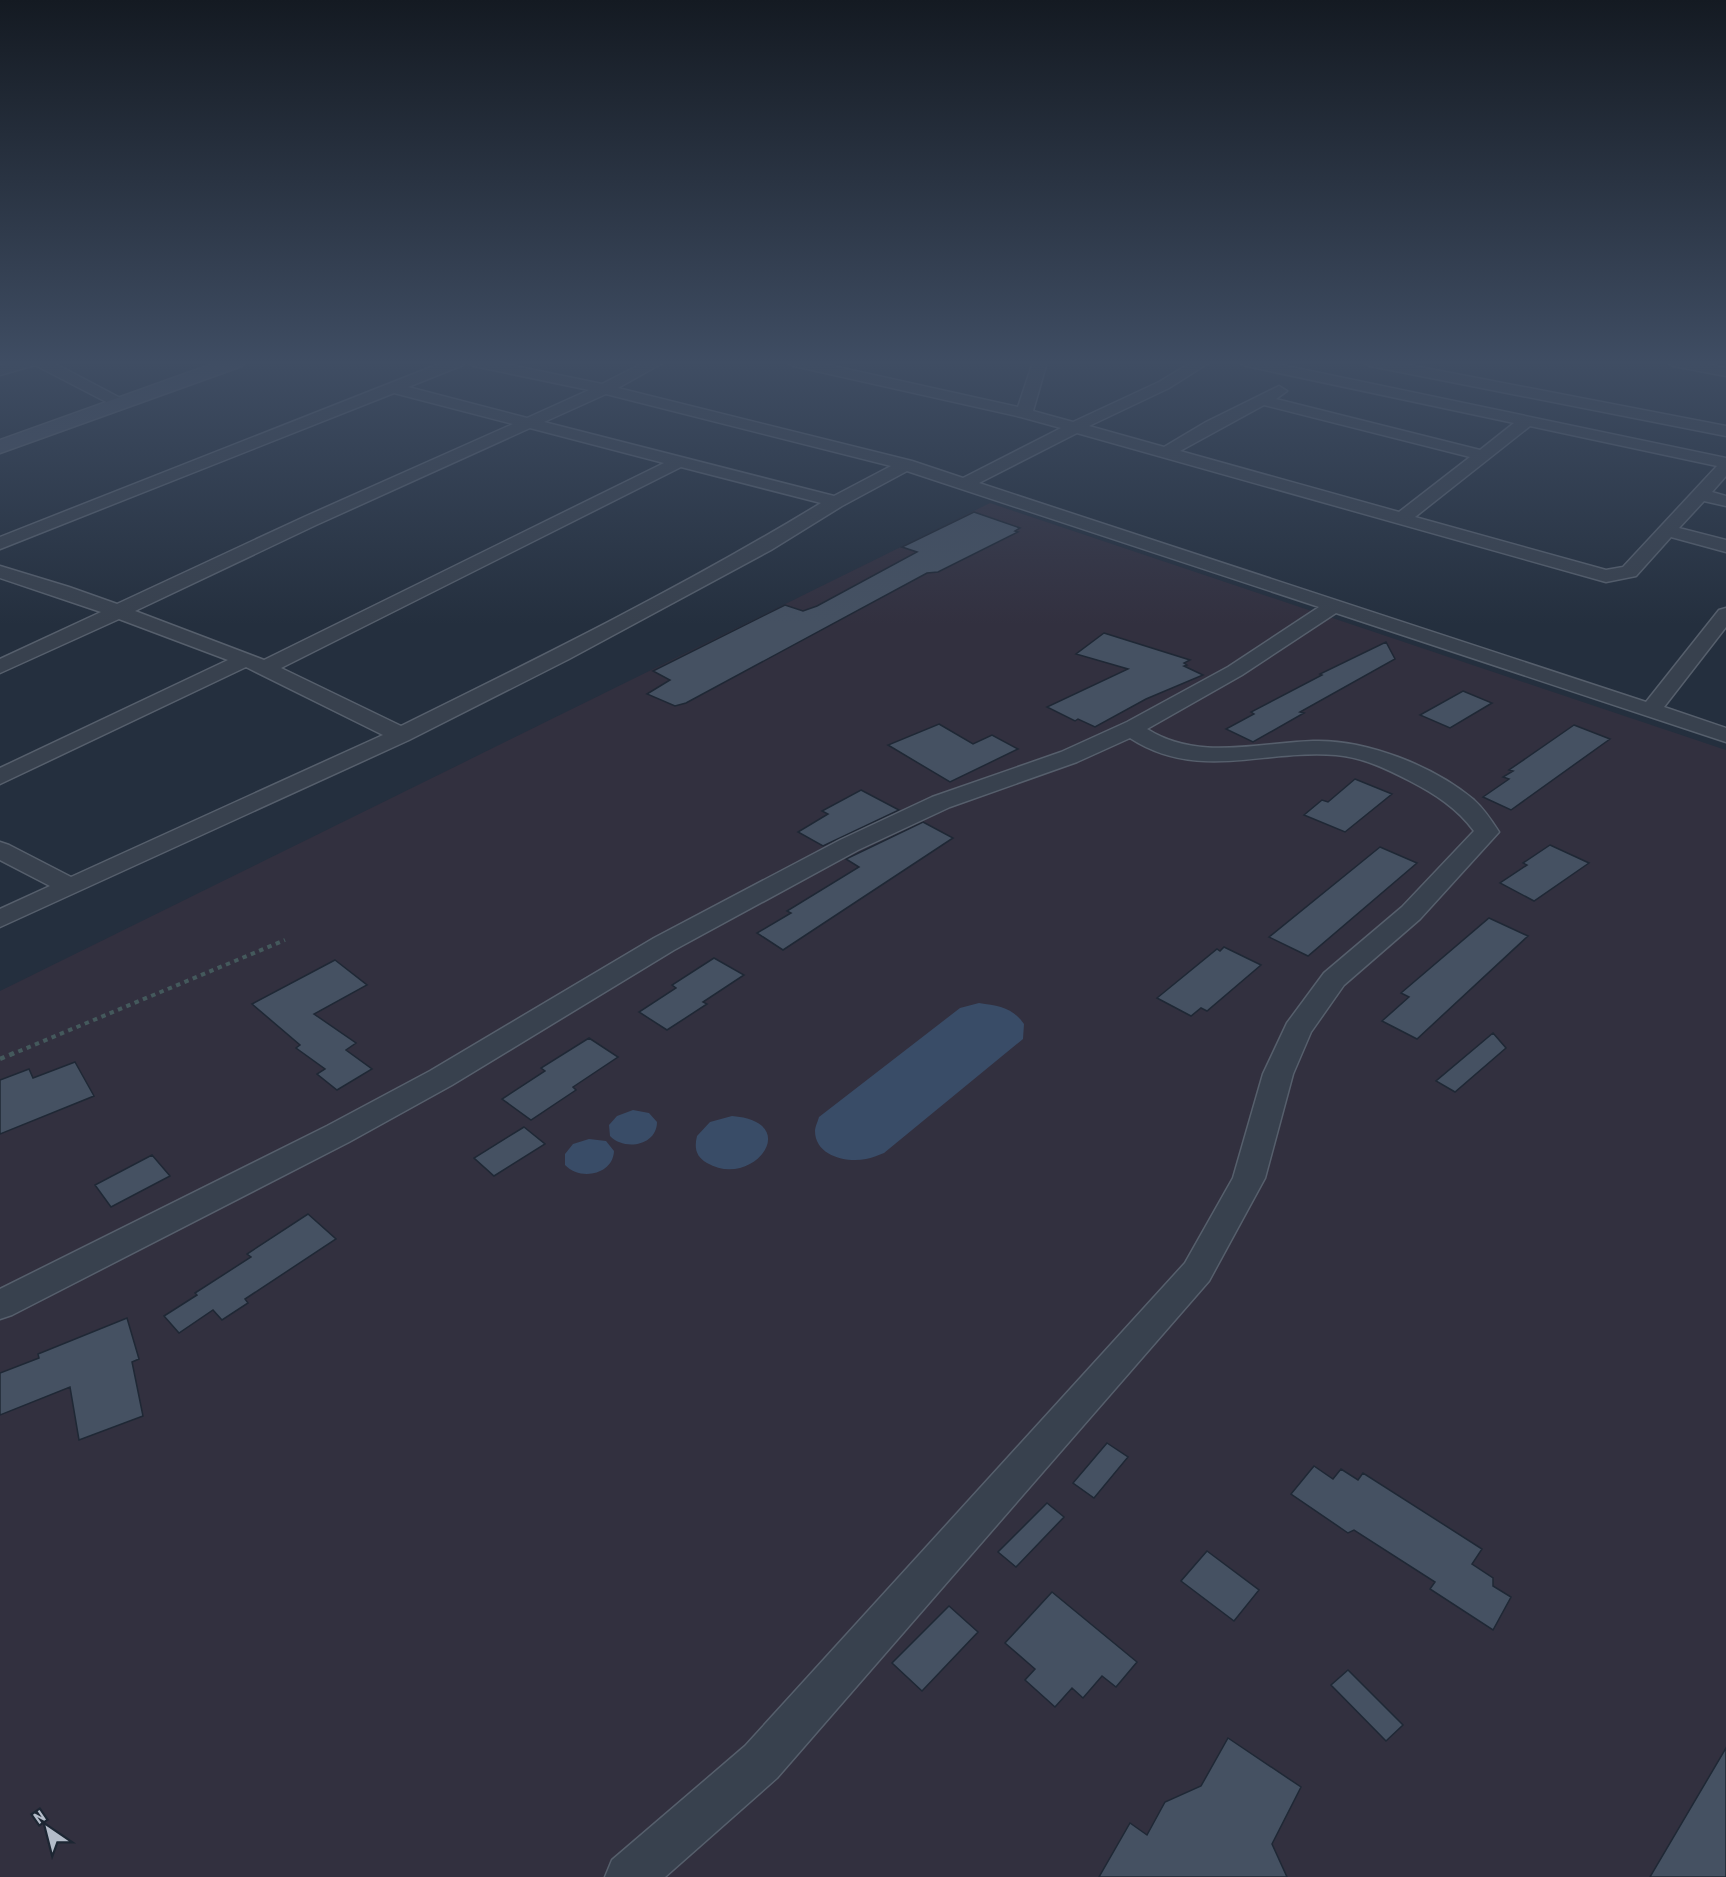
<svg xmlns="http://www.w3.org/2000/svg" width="1726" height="1877" viewBox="0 0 1726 1877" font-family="'Roboto Condensed',sans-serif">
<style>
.medical{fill:#32303f}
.water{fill:#394c67}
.building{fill:#455162;stroke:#1f2835;stroke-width:1.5}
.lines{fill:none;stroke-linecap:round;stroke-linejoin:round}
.street-casing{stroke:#565f6c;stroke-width:3}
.secondary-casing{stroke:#565f6c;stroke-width:3}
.path-far1{stroke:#44595c;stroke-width:4;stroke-dasharray:4.5 4.5;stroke-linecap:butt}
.path{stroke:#44595c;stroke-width:4.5;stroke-dasharray:5 5;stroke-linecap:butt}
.street{fill:#38414e;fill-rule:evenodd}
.secondary{fill:#465061;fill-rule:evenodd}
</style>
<rect width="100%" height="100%" fill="#242f3e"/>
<path class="medical" d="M990,503l736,247v1127h-1726v-886z"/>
<path class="water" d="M979,1003c20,3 33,4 45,21l-1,15 -139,114c-6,2 -12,5 -18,6 -19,4 -51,-3 -51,-28 0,-4 3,-10 4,-14l141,-109z
M633,1110l16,3 8,9c0,24 -33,29 -47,14l-1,-11 8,-9z
M732,1116c73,6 20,74 -25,47 -11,-6 -13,-15 -10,-27l13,-14z
M589,1139l17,2 8,10c-1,24 -34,30 -49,14v-11l8,-10z"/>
<path class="building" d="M974,512l46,16 -5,3 3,1 -80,40 -11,1 -241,130 -11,3 -28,-12 23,-14 -17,-9 132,-66 18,6 14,-5 100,-54 -15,-5z
M1104,633l86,27 -6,3 3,2 -3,1 19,9 -57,24 -51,28 -17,-8 -3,2 -28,-14 81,-38 -52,-15z
M1386,642l9,17 -95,53 4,1 -51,29 -27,-13 28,-15 -3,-2 71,-37 -2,-1z
M1463,691l29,12 -42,25 -30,-13z
M939,724l34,20 19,-9 26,14 -68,33 -62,-37z
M1574,725l36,14 -99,71 -28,-13 26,-18 -6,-2 10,-6 -4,-1z
M1355,779l37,15 -47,38 -41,-17 18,-15 6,2z
M861,790l38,20 -76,36 -25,-14 30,-18 -6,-3z
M923,822l30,16 -170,112 -26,-17 34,-20 -4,-2 72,-44 -13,-8z
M1550,845l39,18 -55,38 -34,-18 27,-18 -4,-2z
M1380,847l37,16 -109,93 -39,-19z
M1489,918l39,18 -111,103 -35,-18 27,-24 -8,-4z
M1224,947l37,18 -54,46 -6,-3 -10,8 -34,-18 60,-49 3,2z
M714,958l30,17 -41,27 4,2 -40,26 -28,-18 37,-24 -4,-3z
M335,960l32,25 -53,29 42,29 -10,7 26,19 -35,21 -20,-16 8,-5 -29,-21 4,-3 -48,-41z
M1493,1033l13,15 -51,44 -19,-11z
M589,1038l29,19 -45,30 3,3 -45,30 -29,-21 43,-28 -4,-3z
M75,1062l19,34 -94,38v-54l29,-11 4,9z
M524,1127l21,17 -51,32 -20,-18z
M152,1155l18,21 -59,31 -16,-22z
M308,1214l28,25 -91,60 3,4 -26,17 -9,-10 -34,23 -15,-17 33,-21 -2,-2 56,-36 -4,-3z
M127,1318l12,41 -7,3 11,54 -64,24 -9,-53 -70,28v-42l39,-15 -1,-4z
M1107,1443l21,14 -34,41 -21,-15z
M1314,1466l19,13 8,-10 17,11 5,-7 119,76 -10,15 21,14v8l18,11 -18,33 -63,-41 5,-7 -81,-52 -6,3 -57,-39z
M1047,1503l17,14 -48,50 -18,-15z
M1207,1551l52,39 -25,31 -53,-40z
M1052,1592l85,70 -21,25 -14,-11 -19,22 -11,-10 -17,19 -30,-27 10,-11 -30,-26z
M949,1606l29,26 -56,59 -30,-28z
M1348,1670l55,55 -17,16 -55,-56z
M1228,1738l73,49 -29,57 15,33h-188l31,-54 17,12 18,-33 36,-16z
M1726,1748v129h-76z"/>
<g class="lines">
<defs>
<path id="street" d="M14,362h38l74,39 3,3 -8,5 -5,-2 -81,-42 -35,10v-9z
M444,362h21l-2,3 -55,22 119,31 62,-28 -115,-24 -7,-4h29l106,22 43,-22h19l-46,26 294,73 51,17 98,-50 -40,-11 -227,-51 -7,-4h28l203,45 15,-45h14l-14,49 40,11 86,-40 33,-20h18l-41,26 -80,38 75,21 42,-25 73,-36 8,5 -11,8 204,51 34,-27 -268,-57 -7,-4h29l458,96v18l-14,16 14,4v10l-22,-5 -25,27 47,12v12l-55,-15 -35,39 -30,6 -529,-149 -98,50 667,219 73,-92 7,-2v19l-62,80 62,21v14l-390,-129 -94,62 -95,54c51,32 110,14 166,12 52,-2 121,25 161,59 10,9 18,21 25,32l-79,87 -76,66 -33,47 -18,42 -28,104 -56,103 -432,497 -112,99h-60l7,-17 133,-114 440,-483 48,-85 30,-104 24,-51 37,-50 78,-66 72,-76c-17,-23 -39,-37 -64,-50 -23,-12 -48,-24 -74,-26 -73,-6 -138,27 -206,-17l-53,24 -127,45 -92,43 -184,100 -222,135 -103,57 -337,173 -12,4v-30l327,-163 103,-55 224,-133 186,-98 92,-43 129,-45 66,-30 101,-55 91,-60 -412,-136 -65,35 -71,44 -202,109 -160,81 -409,187v-18l50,-23 -50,-26v-18l9,3 62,32 312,-142 -137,-68 -246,117v-16l228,-108 -109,-41 -119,54v-14l101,-47 -101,-34v-12l69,21 48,17 187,-87 209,-93 -119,-31 -394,156v-12zM606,394l285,72 -57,30 -290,-74zM1264,405l206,52 -71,55 -219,-61zM1530,426l187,40 -94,101 -17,3 -191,-53zM530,428l134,35 -400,197 -129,-49 181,-86zM681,467l140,36c-136,83 -278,153 -420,223l-120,-58z
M1363,362h31l332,64v10l-356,-70z
M1666,362h32l28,6v8l-53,-10z"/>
<path id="secondary" d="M218,362h27l-3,4 -242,87v-13z"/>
</defs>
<use href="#street" class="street-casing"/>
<use href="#secondary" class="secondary-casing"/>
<path class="path-far1" d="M10,1055l275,-115"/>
<path class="path" d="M0,1059l14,-6"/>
<use href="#street" class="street"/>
<use href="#secondary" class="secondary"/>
</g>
<linearGradient id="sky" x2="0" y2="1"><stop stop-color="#141a22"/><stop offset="0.58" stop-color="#3f4d63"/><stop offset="1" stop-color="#3f4d63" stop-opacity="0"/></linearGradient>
<rect width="1726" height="625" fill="url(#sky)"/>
<g transform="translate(48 1829) rotate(325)" stroke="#1d2633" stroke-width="4.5" paint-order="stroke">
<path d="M0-4.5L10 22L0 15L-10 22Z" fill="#b4bcc9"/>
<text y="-9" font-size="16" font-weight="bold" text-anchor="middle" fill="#b4bcc9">N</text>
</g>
</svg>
